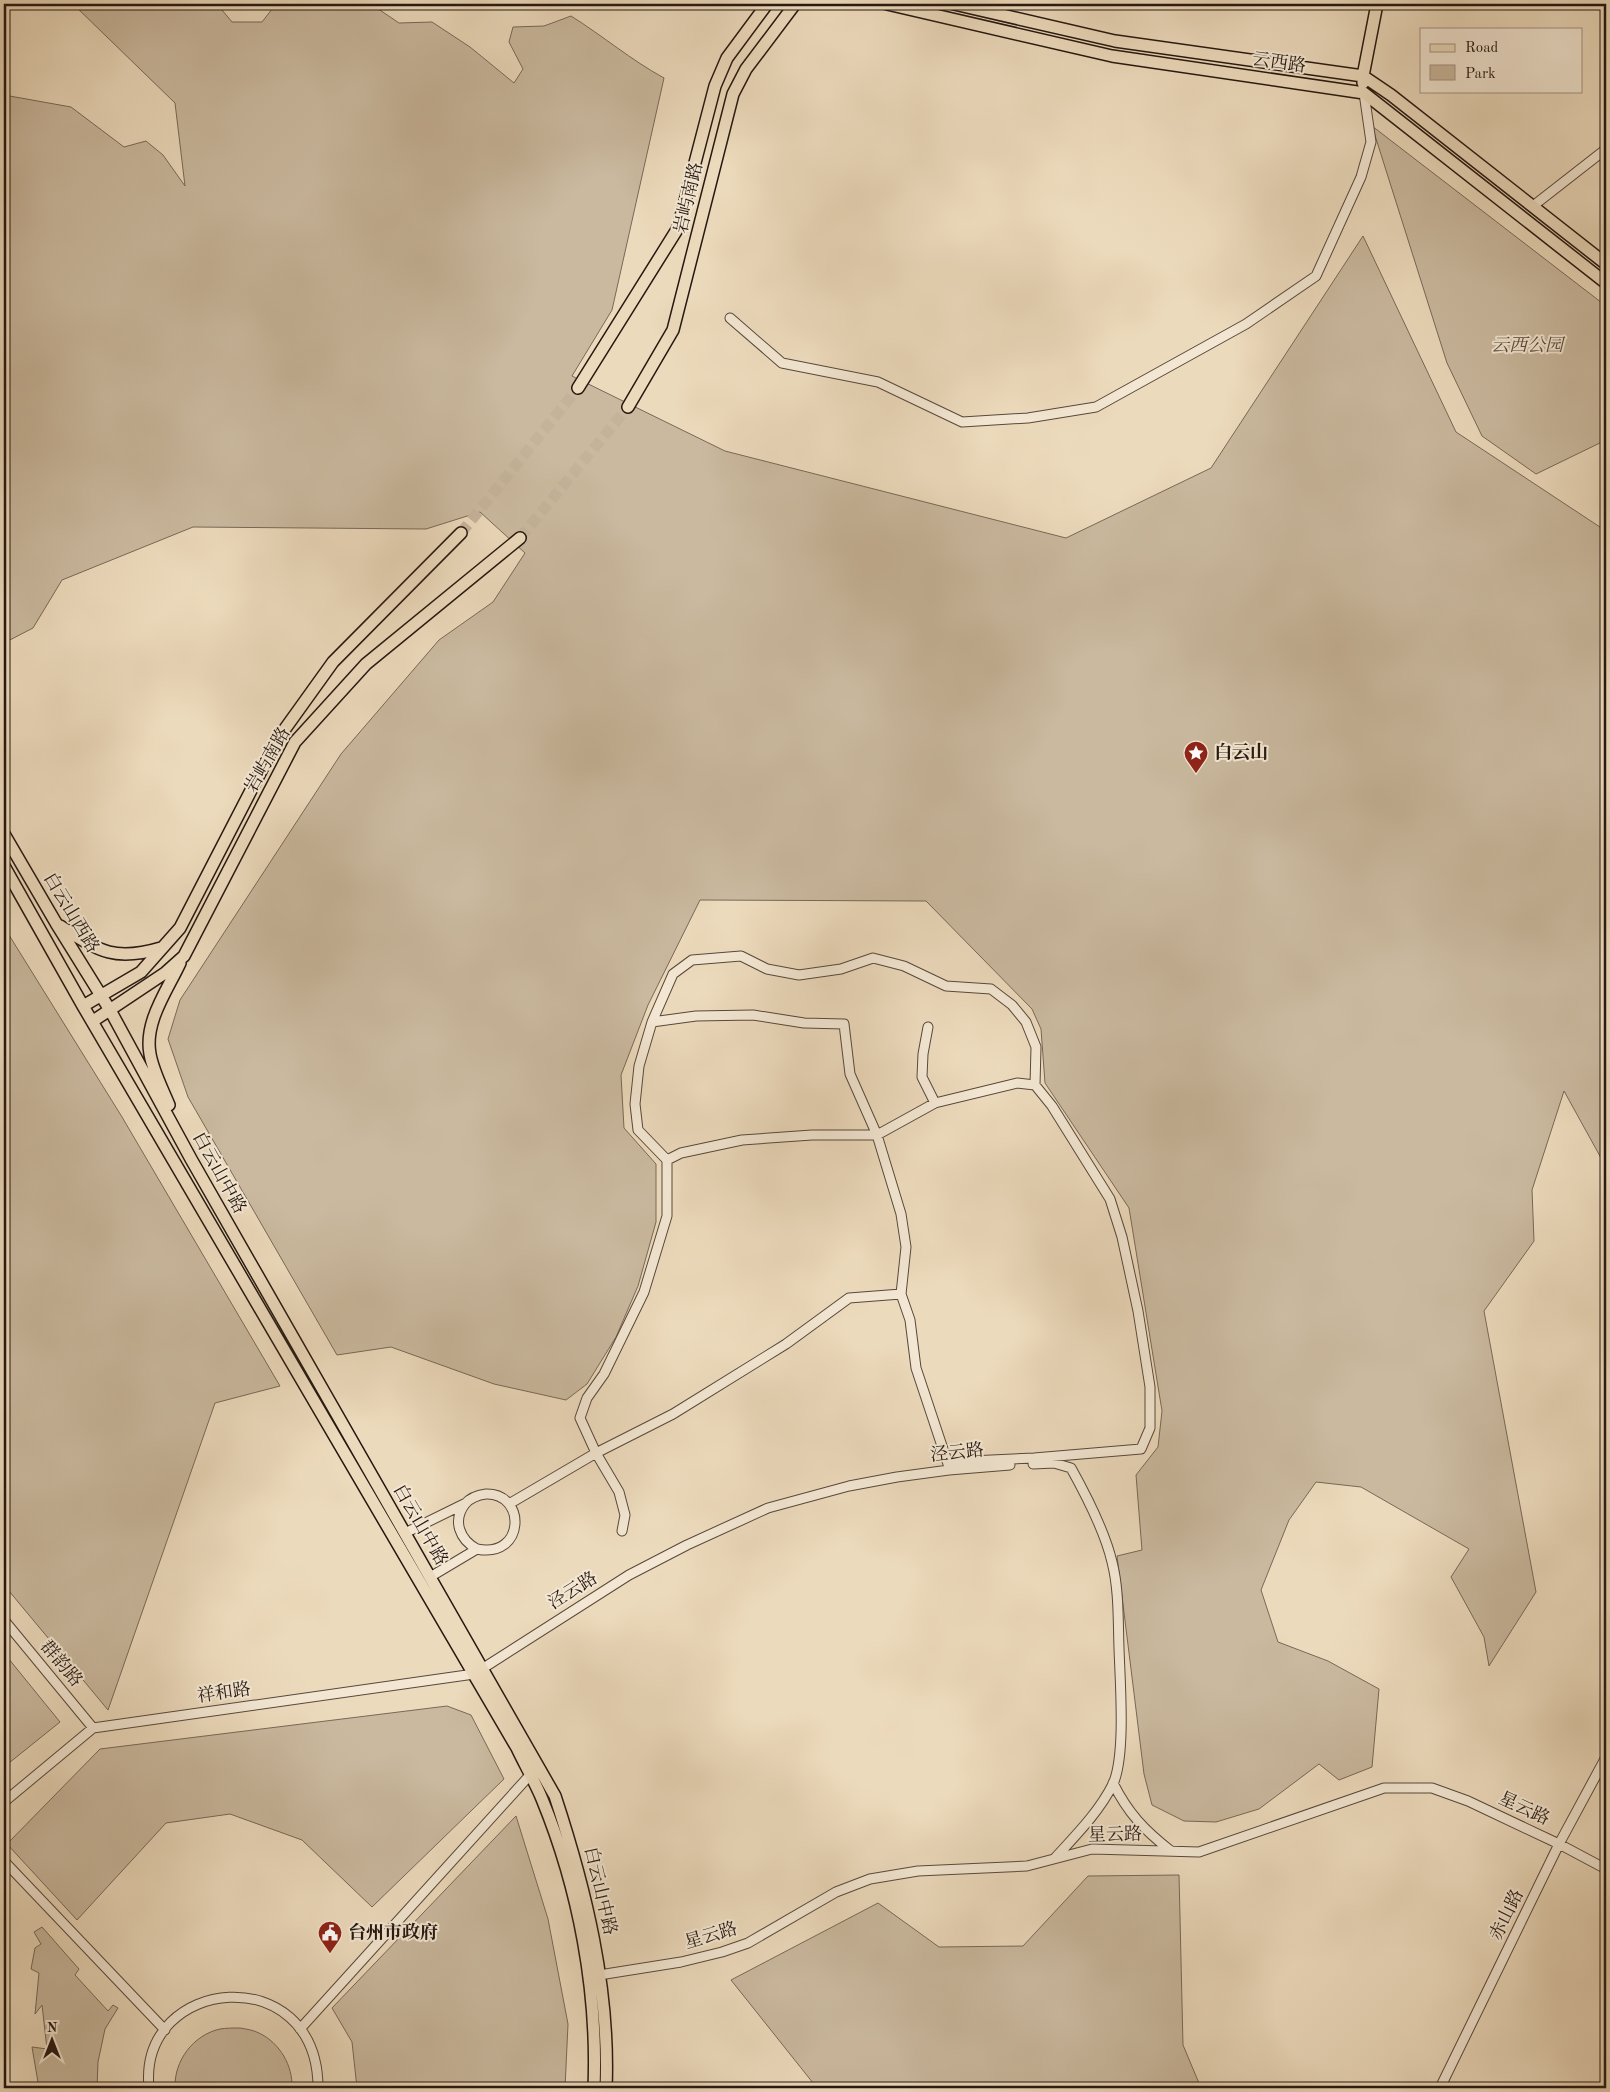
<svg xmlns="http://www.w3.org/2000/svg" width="1610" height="2092" viewBox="0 0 1610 2092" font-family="'Old Standard TT','Noto Serif SC',serif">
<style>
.green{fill:#cab99f;stroke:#786858}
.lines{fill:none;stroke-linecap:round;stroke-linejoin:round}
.major-tunnel{stroke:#c4b39a;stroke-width:11;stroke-dasharray:11 5.5;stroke-linecap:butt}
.minor-casing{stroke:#58483c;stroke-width:11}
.major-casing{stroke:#261811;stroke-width:14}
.minor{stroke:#f3e7d3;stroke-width:9}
.major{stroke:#ecdabc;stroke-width:11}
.labels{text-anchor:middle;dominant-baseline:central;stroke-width:4;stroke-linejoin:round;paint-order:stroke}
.street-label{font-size:18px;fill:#261811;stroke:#f3e7d3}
.park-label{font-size:18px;font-style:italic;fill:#57483c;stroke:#f3e7d3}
.poi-label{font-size:18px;font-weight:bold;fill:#261811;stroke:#f3e7d3;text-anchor:start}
</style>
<rect width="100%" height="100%" fill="#ecdabc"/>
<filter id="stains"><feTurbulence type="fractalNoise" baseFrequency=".004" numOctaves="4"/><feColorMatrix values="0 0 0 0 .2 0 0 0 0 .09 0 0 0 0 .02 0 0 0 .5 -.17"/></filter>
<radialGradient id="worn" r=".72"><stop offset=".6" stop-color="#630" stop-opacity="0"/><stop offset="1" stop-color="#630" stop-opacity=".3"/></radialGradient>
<path class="green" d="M73,4h144l15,18h30l14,-18h95l28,19 33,-1 38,25 44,36 9,-14 -14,-27 4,-15 31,-1 27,-10c32,20 60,44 93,62l-52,232 -40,66 153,75 341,87 145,-70 152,-232 93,196 150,99v636l-42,-76 -32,99 2,51 -50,70 52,281 -47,74 -5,-29 -33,-60 18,-28 -108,-62 -45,-5 -27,38 -28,70 17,52 50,19 51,28 -7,78 -33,13 -20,-16 -60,45 -43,13 -32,-1 -32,-16 -8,-31 -27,-218 25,-6 -6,-75 22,-28 4,-36 -33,-203 -84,-125 -4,-54 -9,-20 -106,-108 -226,-1 -52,105 -27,70 3,53 32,36v58l-18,64 -22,51 -29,47 -21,16 -72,-16 -103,-37 -54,8 -149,-258 -20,-58 12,-39 161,-246 98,-114 54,-38 32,-49 -45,-41 -54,17 -233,-2 -131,53 -29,48 -29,15v-548l67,12 53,40 22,-6 17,14 22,31 -10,-83z
M1372,126l234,180v134l-70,34 -54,-38 -35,-73z
M4,927l118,190 158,269 -65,17 -107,307 -104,-125z
M4,1653l56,69 -56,45z
M447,1706l24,9 33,64 -132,128 -70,-67 -72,-26 -64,9 -89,97 -70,-76 93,-95z
M516,1816l32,103 20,105 -3,64h-208l-5,-46 -20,-34z
M1179,1875l4,170 18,43h-384l-86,-108 147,-77 61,44 84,-1 65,-70z
M42,1927l37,42 -4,6 33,36 5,-6 5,3 -13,21 -7,33 -1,26h-58l-7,-41 15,2 -5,-44 -7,9 4,-41 -8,-4 4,-21 6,-4 -7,-12z
M240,2028c6,1 13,2 19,5 21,10 34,33 33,55h-117c-1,-27 18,-53 45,-59 6,-1 13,-1 20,-1z"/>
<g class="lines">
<path class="major-tunnel" d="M461,533l117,-145
M520,538l108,-131"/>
<defs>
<path id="minor" d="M1533,206l73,-57
M730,318l52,45 96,19 84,40 66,-4 68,-11 150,-83 70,-48 45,-99 10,-35 -7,-49
M652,1022l44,-6 57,-1 51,8 40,1 6,50 27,61 24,79 5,33 -5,47 9,26 6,48 33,99
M928,1027l-5,27 -1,23 13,26
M667,1160l14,-7 61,-13 70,-5h65l58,-32 82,-20 18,2
M1033,1464l21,-1 17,5c15,27 34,64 41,94 7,27 6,58 7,86 1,34 7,107 -6,136 -14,28 -37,51 -58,74
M509,1504l87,-51 77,-39 113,-70 63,-46 52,-4
M622,1531l3,-16 -6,-23 -23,-39 -16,-35 7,-20 17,-24 40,-82 23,-76v-56l-29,-30 -3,-26 4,-38 13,-44 21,-48 19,-14 49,-4 26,13 32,6 42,-6 32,-11 31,8 42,20 45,3 21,16 14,17 10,25 -1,38 17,21 58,93 12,38 16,74 12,76v41l-9,21 -107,9 -85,4
M405,1533l61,-30
M430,1577l47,-28c48,10 50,-56 9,-55 -8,1 -16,4 -21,10 -13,17 -5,36 12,45
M4,1620l89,108
M1113,1783c15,30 31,47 58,68
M4,1802l89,-74 381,-54 155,-99 58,-30 81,-37 81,-22 48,-9 52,-7 61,-5
M4,1861l161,169
M593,1976l88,-14 41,-10 26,-9 88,-51 34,-13 48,-8 109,-5 65,-17 107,3 185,-64h48l36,13 91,43 47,25
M300,2029l230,-254
M149,2088c-11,-113 169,-129 169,0
M1440,2088l119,-244 47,-87"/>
<path id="major" d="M887,4l225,52 252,37 242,190
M954,4l161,37 248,35 28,19 215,169
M1363,83v-7l14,-72
M578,388l100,-160 37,-142 12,-28 40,-54
M628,407l45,-77 60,-236 13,-25 49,-65
M4,834l52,89 54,87 81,149 364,637c31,94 55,193 51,292
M4,866l79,140 434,742c8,17 18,34 25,51 37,90 56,192 52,289
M60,926c39,25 54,36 101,22
M83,1006l58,-34 39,-44 97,-188 56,-78 128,-129
M93,1021l72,-48 19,-17 111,-214 71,-78 154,-126
M169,1105c-7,-17 -16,-34 -19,-51 -6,-32 17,-63 30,-91"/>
</defs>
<use href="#minor" class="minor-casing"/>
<use href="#major" class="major-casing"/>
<use href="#minor" class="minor"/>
<use href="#major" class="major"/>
</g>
<defs>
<symbol id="sight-pin" viewBox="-11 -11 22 30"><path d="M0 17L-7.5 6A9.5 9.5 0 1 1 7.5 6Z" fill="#8f2418" stroke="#f3e7d3"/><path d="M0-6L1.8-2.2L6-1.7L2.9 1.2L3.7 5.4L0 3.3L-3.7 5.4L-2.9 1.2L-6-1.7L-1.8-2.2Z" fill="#fff"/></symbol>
<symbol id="civic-pin" viewBox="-11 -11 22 30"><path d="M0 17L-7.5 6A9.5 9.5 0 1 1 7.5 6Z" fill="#8f2418" stroke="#f3e7d3"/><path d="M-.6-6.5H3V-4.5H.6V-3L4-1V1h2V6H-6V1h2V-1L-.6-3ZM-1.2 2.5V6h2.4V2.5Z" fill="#fff"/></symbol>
</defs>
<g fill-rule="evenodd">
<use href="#sight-pin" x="1182" y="739" width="28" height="38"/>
<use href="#civic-pin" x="316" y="1919" width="28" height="38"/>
</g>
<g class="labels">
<g class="street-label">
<text transform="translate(1279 63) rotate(8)">云西路</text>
<text transform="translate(689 198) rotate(-77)">岩屿南路</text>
<text transform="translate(268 760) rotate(-60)">岩屿南路</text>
<text transform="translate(71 913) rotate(59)">白云山西路</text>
<text transform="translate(219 1173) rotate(61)">白云山中路</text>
<text transform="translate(957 1453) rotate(-6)">泾云路</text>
<text transform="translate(420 1525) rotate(60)">白云山中路</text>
<text transform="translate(573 1591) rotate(-32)">泾云路</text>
<text transform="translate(61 1664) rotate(50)">群韵路</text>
<text transform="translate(224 1693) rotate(-8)">祥和路</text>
<text transform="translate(1524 1809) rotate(25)">星云路</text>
<text transform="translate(1115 1835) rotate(-1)">星云路</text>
<text transform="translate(600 1891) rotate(77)">白云山中路</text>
<text transform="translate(1507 1915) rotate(-64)">赤山路</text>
<text transform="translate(711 1936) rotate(-16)">星云路</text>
</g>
<g class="park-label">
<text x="1527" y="346">云西公园</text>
</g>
<g class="poi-label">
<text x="1214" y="753">白云山</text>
<text x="348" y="1933">台州市政府</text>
</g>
</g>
<rect width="1610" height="2092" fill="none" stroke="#ecdabc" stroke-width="20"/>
<rect x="5" y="5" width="1600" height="2082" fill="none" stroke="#261811" stroke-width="2.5"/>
<rect x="10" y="10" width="1590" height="2072" fill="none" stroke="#261811"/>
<rect x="1420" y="28" width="162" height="65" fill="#f3e7d3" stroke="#a19485"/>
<rect x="1430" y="44" width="25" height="8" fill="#ecdabc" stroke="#a19485"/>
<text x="1465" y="52" font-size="15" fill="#261811">Road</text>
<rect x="1430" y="65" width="25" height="15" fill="#cab99f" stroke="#a19485"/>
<text x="1465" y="78" font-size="15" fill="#261811">Park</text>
<g transform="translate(52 2040)" stroke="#f3e7d3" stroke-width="4" paint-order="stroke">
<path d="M0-4L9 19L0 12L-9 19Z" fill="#261811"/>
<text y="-8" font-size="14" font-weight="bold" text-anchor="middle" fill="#261811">N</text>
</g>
<rect width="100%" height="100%" filter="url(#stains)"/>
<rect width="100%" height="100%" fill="url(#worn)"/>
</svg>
